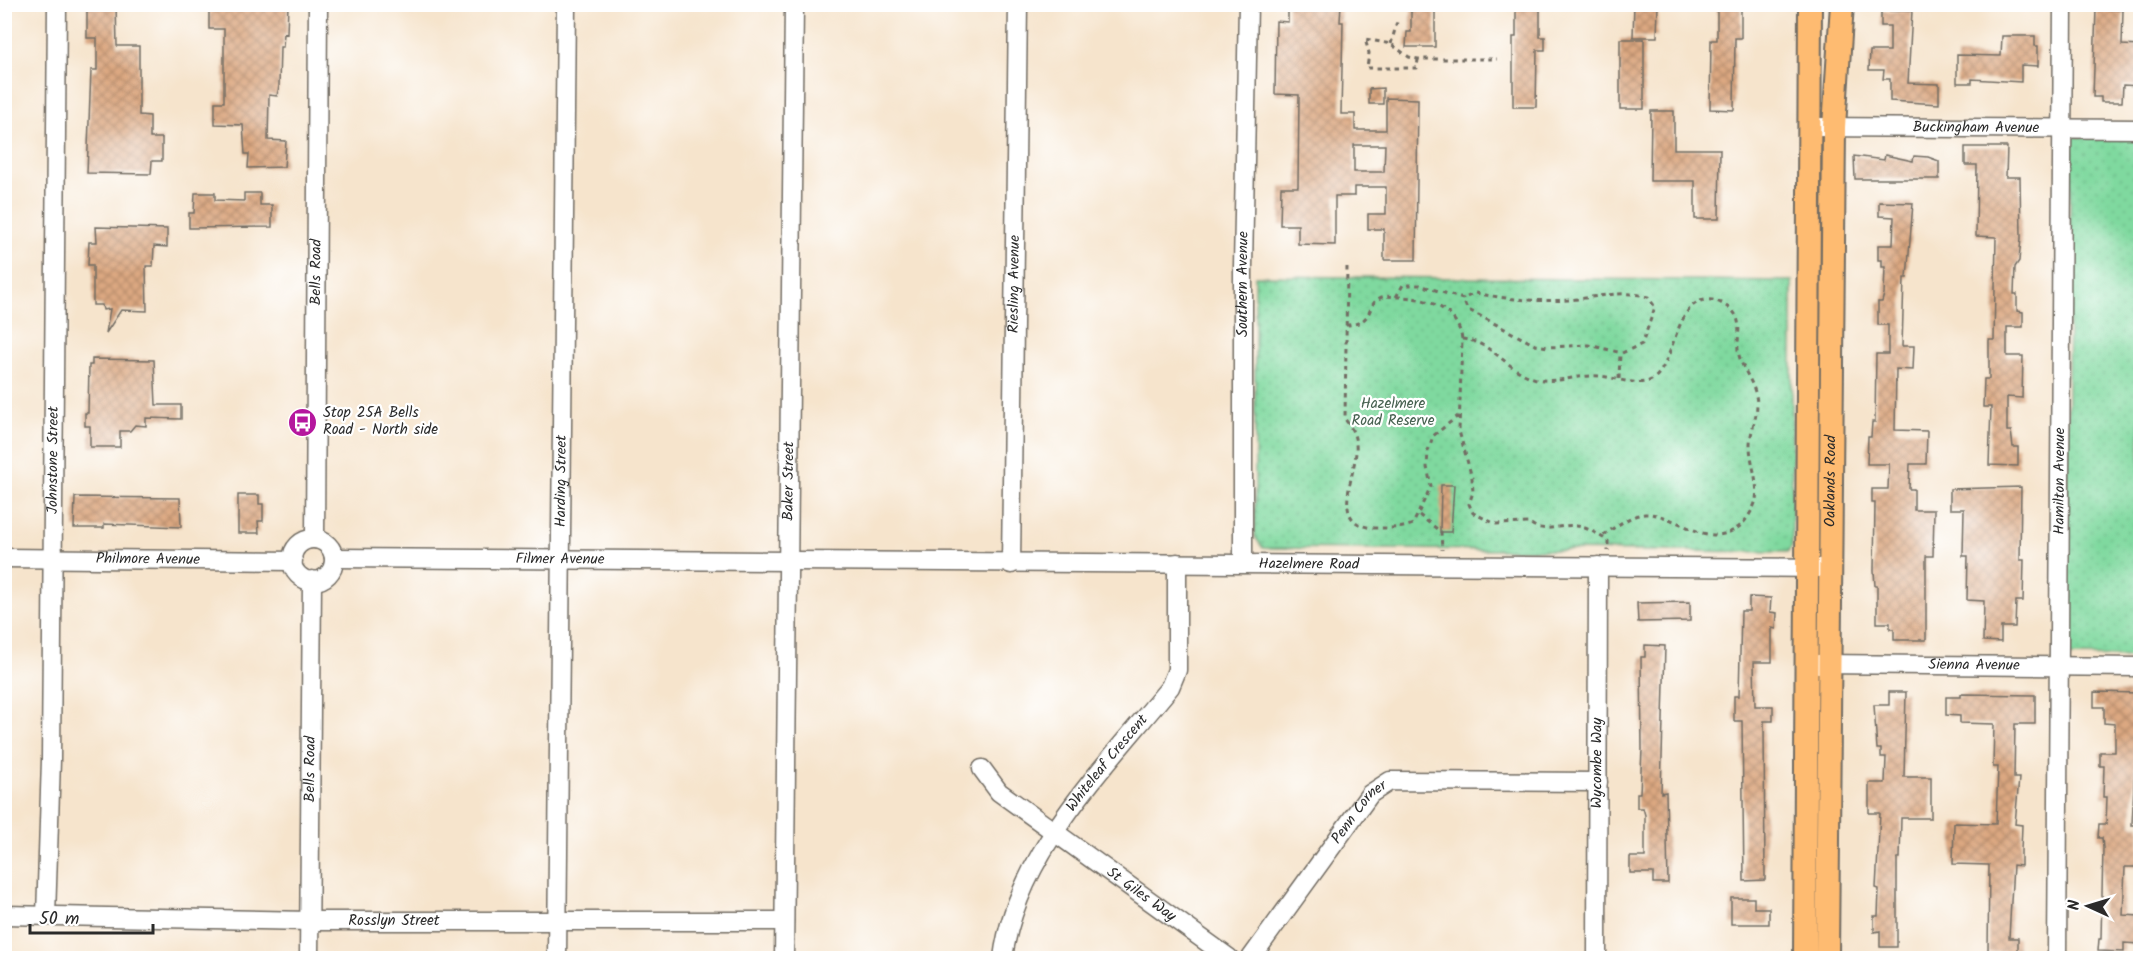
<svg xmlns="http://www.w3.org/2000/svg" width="2145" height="963" viewBox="0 0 2145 963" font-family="Kalam,sans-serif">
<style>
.park{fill:url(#park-dots);stroke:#558265;stroke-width:1.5}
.building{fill:url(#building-cross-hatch);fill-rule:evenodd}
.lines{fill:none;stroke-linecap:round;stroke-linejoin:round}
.minor-casing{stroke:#726c63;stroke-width:21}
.major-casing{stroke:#726c63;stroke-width:26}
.path{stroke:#726c63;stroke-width:3;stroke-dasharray:4.5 4.5;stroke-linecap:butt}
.minor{stroke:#fff;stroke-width:18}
.major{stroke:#febb71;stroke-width:22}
.labels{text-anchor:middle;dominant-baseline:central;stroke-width:4.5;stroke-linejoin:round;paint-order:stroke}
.street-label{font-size:15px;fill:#2b2b2b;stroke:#fff}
.park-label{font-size:15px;fill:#445f4e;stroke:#fff}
.poi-label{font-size:15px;fill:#2b2b2b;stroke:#fff;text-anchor:start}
</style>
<defs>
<pattern id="park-dots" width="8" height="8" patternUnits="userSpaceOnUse" patternTransform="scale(1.5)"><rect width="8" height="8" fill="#7fd99f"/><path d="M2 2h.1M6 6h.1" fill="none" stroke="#6eba89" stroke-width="1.8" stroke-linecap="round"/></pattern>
<pattern id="building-cross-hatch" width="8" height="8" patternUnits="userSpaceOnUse" patternTransform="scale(1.5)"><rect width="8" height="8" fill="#dca881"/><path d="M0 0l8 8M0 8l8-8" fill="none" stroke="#b3896a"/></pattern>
</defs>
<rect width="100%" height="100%" fill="#fff"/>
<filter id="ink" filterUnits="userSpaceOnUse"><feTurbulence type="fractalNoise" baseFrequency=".0167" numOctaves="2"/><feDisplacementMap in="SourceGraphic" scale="12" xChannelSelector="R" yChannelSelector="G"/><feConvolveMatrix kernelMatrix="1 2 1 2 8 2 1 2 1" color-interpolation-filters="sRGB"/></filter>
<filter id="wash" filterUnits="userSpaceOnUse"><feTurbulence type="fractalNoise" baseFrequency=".008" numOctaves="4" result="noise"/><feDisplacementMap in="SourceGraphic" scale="24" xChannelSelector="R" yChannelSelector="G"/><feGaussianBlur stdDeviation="1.35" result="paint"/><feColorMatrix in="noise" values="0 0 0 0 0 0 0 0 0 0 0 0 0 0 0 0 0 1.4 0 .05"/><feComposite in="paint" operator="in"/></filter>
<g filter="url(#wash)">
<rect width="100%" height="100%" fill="#f6e4cc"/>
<path class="park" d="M2071,137l69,1v519l-75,-1z
M1255,276l537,5v265l-5,6 -524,-4 -8,-11z"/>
<g id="blocks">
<path class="building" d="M87,4h29l1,42h22v69l11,1v22h12v23h-10l-1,13 -64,-1 4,-103h6v-32h-10z
M209,4h79l-1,30 -3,-1 -1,14h-3l-1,39 -2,10 -8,-1 -1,45 18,1 -2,26 -36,1 1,-14h-4l-2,-29 -28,-1v-22h9v-73h-15z
M1288,4h53l-1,18h3l-2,92h14v16h31v-32l32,1 -2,161h-32v-31h-16v-15h18v-27h-32v9h-19v49l-37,-1v-19h-18l1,-38h17l1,-92 -24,-1 1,-73 12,1zM1354,145h31l-1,27h-30z
M1411,4h24v43h-29l1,-15h4z
M1516,4h24v33h5v13h-8l-1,57h-23v-70h3z
M1634,4h24l-1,33h-24z
M1717,4h24v34h-6l-1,72 -24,-1 1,-69h6z
M2096,9l27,1 -1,35 18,1v40l-17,-1 -1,17h-21v-5h-8z
M1881,11h31l-4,72 31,1v20l-49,-3v-22h-7l1,-9h-15l1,-19h20v-25h-9z
M2002,36h33v10h3v20l-17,-1v17l-49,-3v4h-15v-28l44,1z
M1620,39h24v70h-24z
M1383,88v16h-14v-15z
M1651,111h23v38h46l-1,70h-24v-38h-45z
M1965,147h42l-1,30h14l1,61 -2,23 -4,6 -1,27h3v17l6,1v15h-16v29h16l-1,42 -15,-1v34h4l2,16h5v19l-29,-1 2,-58h-8l1,-28h5v-39h5l2,-103 -20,-1 1,-71h-12z
M1885,155l28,6 1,-5 14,1 11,4v18h-84l-1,-23 30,4z
M195,193h20v7l29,1v-8h16v12h12v22l-83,1v-15h5z
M1879,202l34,1 -6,75h-3l-2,68h12l-1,24 -17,-1 -1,61 32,1 -1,33h-16l-1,25h5v21h20l-1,46h-7v84h-32v-11h-4v-6h-13v-37h-2l-1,-15 1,-68h-3v-14h16l1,-25h-22l1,-27h3l1,-15h3l1,-68h12v-29h-10v-23h4l2,-8 1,-27h-3v-7h-4v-15h15l1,-28 -15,-1z
M96,227l71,2v18l-13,-1 -1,20h-7l1,45 -26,-1 -15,23 4,-24 -7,1 -1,-5h-9v-40h-5l1,-23h8z
M92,359l62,1 2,45h25v14l-35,-1v8l-11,-1 -5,6h-10v16h-30v-21h-5v-13h3l1,-48h3z
M1441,485h13l-3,47h-11z
M2021,487l-1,73h4l-1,41h-7l-1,26h-14v15l-18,-1 1,-40 -17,-1 1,-44h-5l1,-47h-14v-20z
M238,495h21v9h4v17h-5l1,12h-21z
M75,497l105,1 1,29 -77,-3v4h-30z
M1749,597l22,1 -1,14 7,1 -1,16 -4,-1v34h-18l1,44h18v15h-9l1,159 -21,1 -2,-160h-8v-25h5l2,-85h8z
M1690,602v19l-52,1 -1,-19z
M1645,645l20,1 -4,147 5,-1 2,91h-15v-10h-23v-16h15v-42l-2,-7h-6v-15h3l2,-44 -1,-92h4z
M1889,692h17l-2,85h27v41h-30l-1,40h-3v89h-17v-16l-6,1v-16h4l1,-27 -3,-1 4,-75h-11v-30h16l1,-26h-5v-8h-4l-3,-44h15z
M2094,692l46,1 -4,49h4v24h-5l-3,59h8v42h-15l-2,48 17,1v28l-16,-1v9l-26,-1 1,-12h2l2,-91 -1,-10h-4l1,-14h7l1,-27h-4l1,-31h-4v-14h15v-28l-11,-1v-16h-10z
M1961,694l74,1v29h-20l-1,54h5l-4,46 7,1 -1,26v15l-8,-1 -4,73h9v15l-30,-1 1,-87 -36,-1 1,-41 42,1 2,-57h-5l1,-43 -34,-1v-7l-14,-1v-18h15z
M1731,898h23v10h15v16h-38z"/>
</g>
</g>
<g filter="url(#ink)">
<use href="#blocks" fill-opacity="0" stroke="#726c63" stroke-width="1.5"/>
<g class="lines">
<defs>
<g id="minor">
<path id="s1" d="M1811,127l329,2"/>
<path id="s2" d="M315,539l3,-535"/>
<circle cx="313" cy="560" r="21"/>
<path id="s3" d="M4,558l289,3"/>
<path id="s4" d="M334,558l1497,10"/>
<path id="s5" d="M1243,563v-296l5,-263"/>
<path id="s6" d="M1011,564l7,-560"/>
<path id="s7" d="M1818,664l322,3"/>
<path id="s8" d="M982,769l17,23 230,166"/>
<path id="s9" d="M4,915l306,6h474"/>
<path id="s10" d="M46,916l5,-156 6,-756"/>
<path id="s11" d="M309,958l3,-378"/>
<path id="s12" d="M557,958l9,-954"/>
<path id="s13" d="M784,958l10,-954"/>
<path id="s14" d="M1003,958c13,-104 103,-192 167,-271l7,-17v-107"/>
<path id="s15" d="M1251,958l119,-164 20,-13 208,1"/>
<path id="s16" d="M1597,958l1,-392"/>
<path id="s17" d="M2057,958l6,-954"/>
</g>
<g id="major">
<path d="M1805,958l5,-954"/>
<path id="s18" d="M1827,958l7,-831 8,-123"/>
</g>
</defs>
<use href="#minor" class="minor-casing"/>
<use href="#major" class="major-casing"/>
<path class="path" d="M1391,44l6,-22
M1418,59l-1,9h-50l2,-15 -4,-14 26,5 18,13 9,2h79
M1347,267l-2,152c6,8 10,15 11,25 3,28 -31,82 20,84 13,0 25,1 37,-4l18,-38 -4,-19 1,-16 5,-15 25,-20
M1396,297l7,-12h17l43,14 4,10 68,36 13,2 41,-2 33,8 20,-9 13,-37 -7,-10c-25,-8 -54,1 -80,3 -32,2 -62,-1 -93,-7l-12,6
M1346,325c29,-1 20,-21 34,-27 4,-3 13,-1 18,-1 28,0 59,11 64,42l-3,92 13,47 1,14 -4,12 4,9 23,11 34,-1c13,12 32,0 47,3 12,2 22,9 31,15v10
M1462,339c29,3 41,26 66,37 24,11 47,-2 71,0 16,1 34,10 50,5 27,-9 24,-87 63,-81 7,1 19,8 23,14 7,11 2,24 3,36 2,17 15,30 18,46 4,17 -6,33 -6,49 0,18 9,37 6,54 -1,8 -10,22 -16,27 -34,26 -61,-13 -95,-12 -16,1 -31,14 -44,23
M1619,379l1,-26
M1419,515l22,17 1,18"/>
<use href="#minor" class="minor"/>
<use href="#major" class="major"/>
</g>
</g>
<defs>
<symbol id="bus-disc" viewBox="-11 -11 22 22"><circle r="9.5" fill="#b5179e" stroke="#fff"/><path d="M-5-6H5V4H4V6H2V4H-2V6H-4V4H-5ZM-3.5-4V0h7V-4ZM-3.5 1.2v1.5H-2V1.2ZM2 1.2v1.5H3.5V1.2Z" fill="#fff"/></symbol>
</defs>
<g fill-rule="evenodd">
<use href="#bus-disc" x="286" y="406" width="33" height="33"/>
</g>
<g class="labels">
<g class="street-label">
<text stroke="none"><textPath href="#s1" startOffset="165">Buckingham Avenue</textPath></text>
<text stroke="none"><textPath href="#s2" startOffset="267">Bells Road</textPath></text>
<text stroke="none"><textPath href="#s6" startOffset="280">Riesling Avenue</textPath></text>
<text stroke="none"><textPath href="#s5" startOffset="279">Southern Avenue</textPath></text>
<text stroke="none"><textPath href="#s10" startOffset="456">Johnstone Street</textPath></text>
<text stroke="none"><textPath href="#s13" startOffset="477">Baker Street</textPath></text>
<text stroke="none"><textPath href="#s18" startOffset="477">Oaklands Road</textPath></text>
<text stroke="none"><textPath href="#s17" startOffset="477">Hamilton Avenue</textPath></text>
<text stroke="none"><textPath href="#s12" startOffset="477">Harding Street</textPath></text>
<text stroke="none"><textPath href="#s3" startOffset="144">Philmore Avenue</textPath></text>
<text stroke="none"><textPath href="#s4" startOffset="226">Filmer Avenue</textPath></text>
<text stroke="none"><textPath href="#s4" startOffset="975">Hazelmere Road</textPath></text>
<text stroke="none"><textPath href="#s7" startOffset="156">Sienna Avenue</textPath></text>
<text stroke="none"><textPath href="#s16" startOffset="195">Wycombe Way</textPath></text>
<text stroke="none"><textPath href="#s14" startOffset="224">Whiteleaf Crescent</textPath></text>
<text stroke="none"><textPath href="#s11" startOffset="189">Bells Road</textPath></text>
<text stroke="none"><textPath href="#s15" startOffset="182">Penn Corner</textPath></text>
<text stroke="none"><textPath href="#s8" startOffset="204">St Giles Way</textPath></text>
<text stroke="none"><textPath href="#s9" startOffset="390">Rosslyn Street</textPath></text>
</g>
<g class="park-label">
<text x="1393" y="404">Hazelmere<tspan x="1393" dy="17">Road Reserve</tspan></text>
</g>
<g class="poi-label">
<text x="323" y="413">Stop 25A Bells<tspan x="323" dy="17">Road - North side</tspan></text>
</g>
</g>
<rect width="2145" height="963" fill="none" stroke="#fff" stroke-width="24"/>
<g transform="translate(2088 906) rotate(274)" stroke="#ffffff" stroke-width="4.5" paint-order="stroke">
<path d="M0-4.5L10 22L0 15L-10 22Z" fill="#2b2b2b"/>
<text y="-9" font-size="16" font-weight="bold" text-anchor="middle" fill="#2b2b2b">N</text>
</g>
<path d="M30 924v9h123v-9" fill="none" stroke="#2b2b2b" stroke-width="3"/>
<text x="39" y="924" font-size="18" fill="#2b2b2b" stroke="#ffffff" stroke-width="4.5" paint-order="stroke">50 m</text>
</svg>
